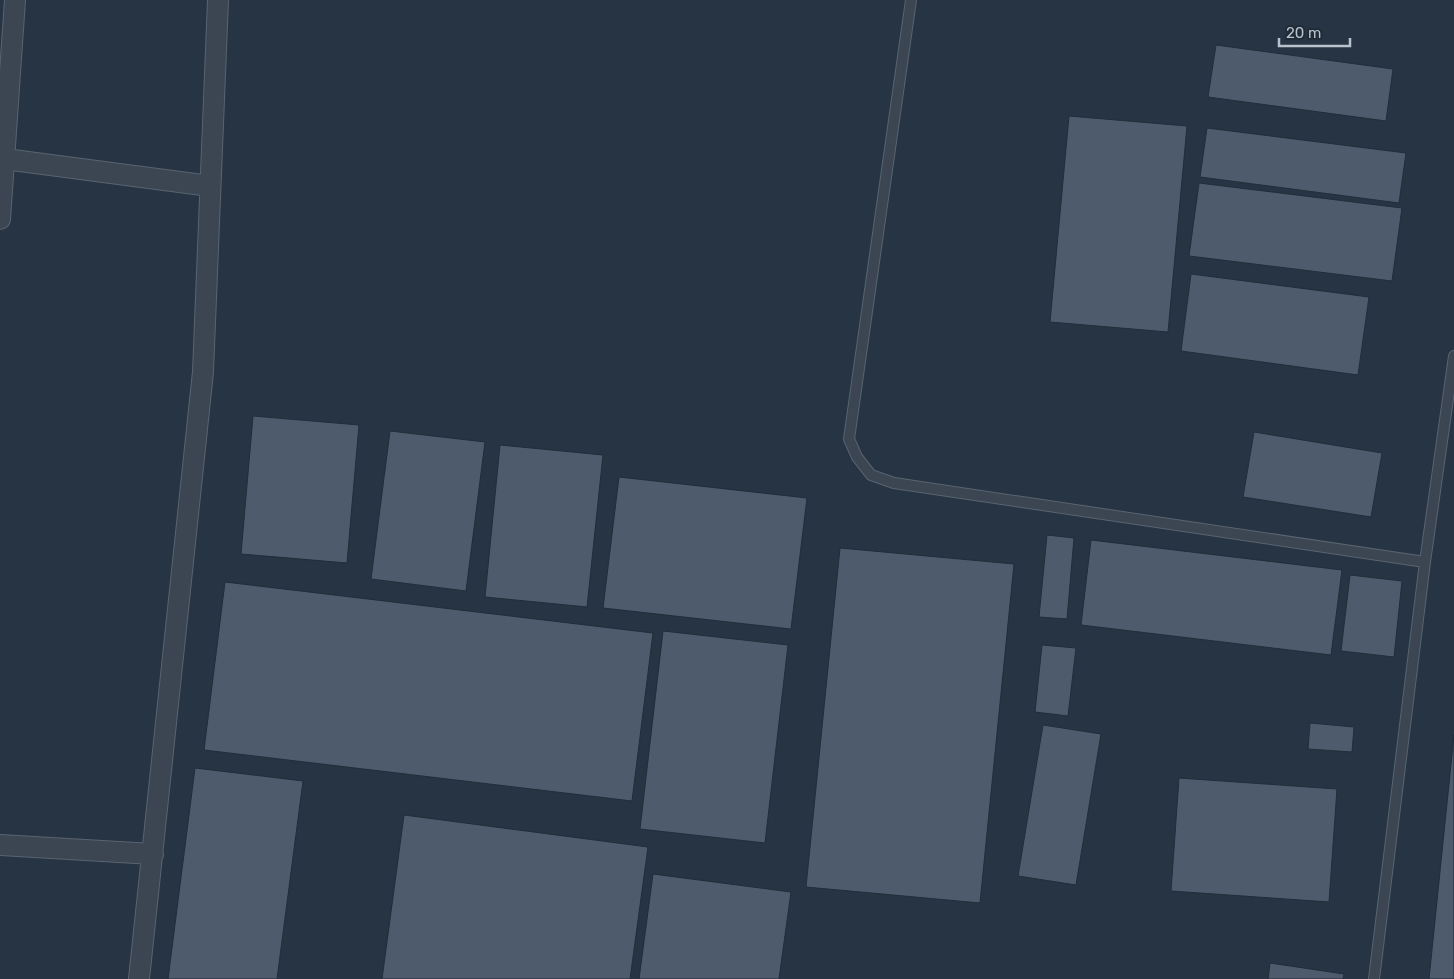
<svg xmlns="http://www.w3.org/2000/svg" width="1454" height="979" viewBox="0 0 1454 979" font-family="Rubik,sans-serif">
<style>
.building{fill:#4d5b6c;stroke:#222d3a}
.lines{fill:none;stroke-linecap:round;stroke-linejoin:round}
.service-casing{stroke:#596470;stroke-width:12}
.minor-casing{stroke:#596470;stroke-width:22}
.service{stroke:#3b4652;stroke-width:10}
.minor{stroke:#3b4652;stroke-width:20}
</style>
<rect width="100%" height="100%" fill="#273443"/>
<path class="building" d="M1216,45l177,24 -7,52 -178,-24z
M1069,116l118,10 -19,206 -118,-10z
M1207,128l199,25 -7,50 -199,-26z
M1199,183l203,25 -10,73 -203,-25z
M1191,274l178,23 -11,78 -177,-24z
M253,416l106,9 -12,138 -106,-9z
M390,431l95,11 -19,149 -95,-12z
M1254,432l128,21 -11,64 -128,-20z
M500,445l103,10 -16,152 -102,-10z
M619,477l188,21 -16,131 -188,-21z
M1047,535l27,3 -7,81 -28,-2z
M1091,540l251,30 -11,85 -250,-30z
M840,548l174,16 -34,339 -174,-16z
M1350,575l52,6 -8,76 -53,-6z
M225,582l428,51 -21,168 -428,-51z
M663,631l125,14 -23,198 -125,-14z
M1042,645l34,3 -8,68 -33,-4z
M1310,723l44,4 -2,25 -44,-3z
M1043,725l58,9 -25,151 -58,-9z
M1454,735v244h-25z
M195,768l108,13 -26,198h-109z
M1179,778l158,11 -8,113 -158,-11z
M404,815l244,32 -18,132h-248z
M653,874l138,18 -12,87h-140z
M1270,963l74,11 -1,5h-75z"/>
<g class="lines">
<defs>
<path id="service" d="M911,0l-62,439 8,18 14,18 23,8 531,79
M1374,979l51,-417 29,-206"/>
<path id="minor" d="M5,159l205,27
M0,219l15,-219
M0,845l153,9
M139,979l64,-607 15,-372"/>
</defs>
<use href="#service" class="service-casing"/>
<use href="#minor" class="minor-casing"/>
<use href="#service" class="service"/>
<use href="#minor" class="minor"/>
</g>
<path d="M1279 38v8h71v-8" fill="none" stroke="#b8c1cc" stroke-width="2.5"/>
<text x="1286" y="38" font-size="15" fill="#b8c1cc" stroke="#202b38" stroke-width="4" paint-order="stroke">20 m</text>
</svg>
